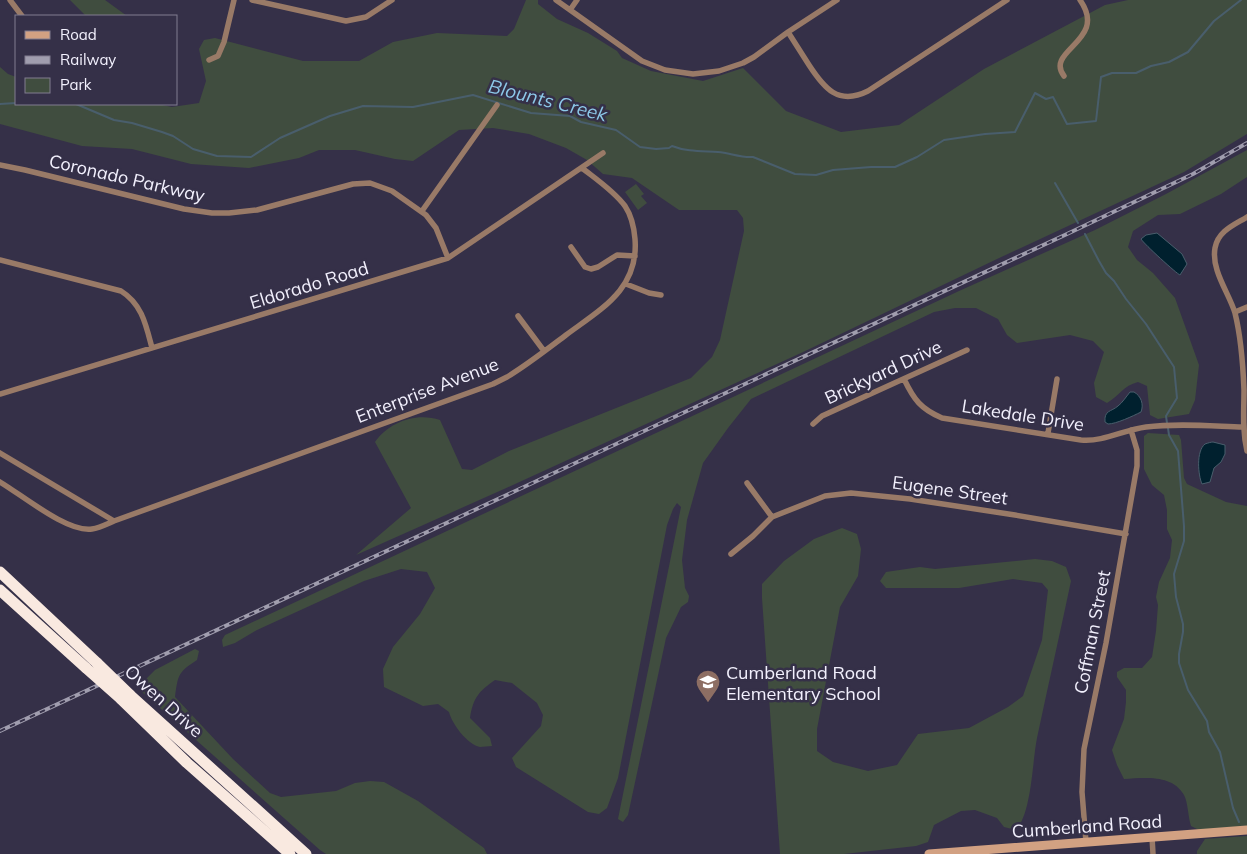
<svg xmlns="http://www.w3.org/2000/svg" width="1247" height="854" viewBox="0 0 1247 854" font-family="Mulish,sans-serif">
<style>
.green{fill:#404d3f}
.water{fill:#00202e;stroke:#495e6c}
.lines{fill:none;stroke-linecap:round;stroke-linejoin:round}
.stream{stroke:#495e6c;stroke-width:2}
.street{stroke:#997a67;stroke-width:5.5}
.secondary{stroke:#d2a182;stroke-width:9}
.highway{stroke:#f9e9e0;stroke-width:11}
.rail-casing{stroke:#a09dae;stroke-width:4}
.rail{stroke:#353048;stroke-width:2;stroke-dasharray:5.5;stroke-linecap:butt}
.highway-bridge{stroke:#f9e9e0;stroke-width:11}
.labels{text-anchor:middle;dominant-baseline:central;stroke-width:5;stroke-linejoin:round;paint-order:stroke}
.street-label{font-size:18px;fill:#f2f0fd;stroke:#353048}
.poi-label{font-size:18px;fill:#f2f0fd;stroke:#353048;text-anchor:start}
.water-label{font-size:19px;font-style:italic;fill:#8dc9e9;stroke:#353048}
</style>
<rect width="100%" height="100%" fill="#353048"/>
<path class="green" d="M70,0h35l22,16h-41z
M526,0h12v4l19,15 31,14 29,18 5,7 29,13 52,10 40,-13 43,43 55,21 58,-7 85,-56 121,-64 23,-5h119v134l-63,38 -187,87 -196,94 -297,136 -148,66 55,-47 -36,-66c14,-20 41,-30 65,-22l22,49 10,1 37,-19 182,-73 21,-21 8,-17 24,-109 -1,-13 -6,-8h-58l-47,-32 -29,-4 -16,-14 -21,-12 -37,-14 -36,-6 -34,2 -46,31 -18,-2 -40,-9h-36l-20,8 -50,10 -58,-4 -59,-15 -50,-3 -82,-22v-57l8,7 8,3v27h142l14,3 27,-4 7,-22 -7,-32 5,-9 11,-2 88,23h56l34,-19 44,-9 70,3 7,-7z
M1247,150v27l-26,17 -41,20 -22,1 -25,16 -5,16 9,13 16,13 22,25 24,67 -4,35 -6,14 -31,5 -8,-4 -3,-29 -9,-4c-15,4 -18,13 -31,21l-11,-6 -2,-14 10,-31 -11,-11 -23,-6 -53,8 -10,-8 -9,-16 -22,-11h-21l-21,4 -183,87 -23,29 -25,35 -16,57 -5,40 3,28 4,8 -1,6 -7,5 -15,31 -38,177 -5,7 -5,-3 63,-312 -4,-4 -4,6 -6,16 -49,253 -11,30 -8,6 -11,-2 -72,-45 -4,-9 29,-32 2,-11 -6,-12 -25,-20 -17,-3c-16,11 -22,18 -25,38l20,20 2,8c-4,0 -9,1 -12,1 -13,-3 -28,-23 -31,-35l-11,-8 -15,2 -39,-19 -1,-18 10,-22 27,-33 15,-26 -8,-16 -26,-3 -37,12 -107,49 -22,13 -12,4 -1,-7 3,-5 734,-344 136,-61 71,-36z
M636,184l8,10 -3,2 6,7 -9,7 -13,-18z
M1148,433l31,2 2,5 3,38 3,6 39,18 21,4v321l-48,3 -8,-4c-3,-9 -3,-24 -7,-31 -12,-21 -40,-17 -60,-16l-7,-14 -5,-15 12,-31 2,-17v-12l-9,-13v-5l7,-4h18l10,-11 4,-26 2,-26 -2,-8 3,-15 11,-24 2,-18 -5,-11v-19l-3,-15 -12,-10 -8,-16v-33z
M842,528l15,6 4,15 -3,27 -18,31 -23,122v22l16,11 35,9 29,-6 21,-31 51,-6 39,-21 15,-11 19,-56 6,-50 -6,-7 -29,-4 -54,9h-73l-6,-7 6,-9 34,-5 15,2 100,-10 17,2 14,6 5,14c-11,52 -23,105 -34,157 -5,25 -5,74 -21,92l-12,-3 -7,-9 -22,-8 -14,1 -27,14 -6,17 -12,4 -72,8h-64l-18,-256v-14l22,-23 30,-22z
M195,649l4,2 -2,9c-19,12 -19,15 -22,37l58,62 37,34 11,4 55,-6 19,-8 15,-2 14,1 34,19 66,47 3,6h-161l-6,-4 -178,-158 -1,-8 14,-14z
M1247,836v18h-50v-3l8,-12z"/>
<path class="water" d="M1157,233l25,21 5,10 -7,11c-3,-1 -36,-31 -39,-36l5,-4z
M1130,392h4c7,4 10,12 7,20 -8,4 -25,12 -33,12l-3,-2c-1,-12 6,-10 13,-16 4,-3 8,-9 12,-14z
M1213,442l12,3v9l-4,8 -7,6 -4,14 -8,2c-4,-9 -6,-33 3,-40 3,-1 6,-2 8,-2z"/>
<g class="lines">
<path class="stream" d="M0,104l16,-1
M76,104l38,16 18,3 30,9 11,4 20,13 24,7 34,1 29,-19 50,-22 33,-10 50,1 60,-12 58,18 39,3 11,6 35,8 24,17 16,2 13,-1 3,-2c15,6 30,5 46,6 12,1 23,6 35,5l42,17 21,1 17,-5 38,-3h24l22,-10 27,-17 41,-6 30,-2 20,-39 11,6 7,-2 14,27 29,-3 5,-44 11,-4h24l15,-7 18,-4 19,-10 26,-31 27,-21
M1055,183l23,40
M1085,234l14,27 7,12 8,8 12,18 20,25 28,43 3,31 -11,18 1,7
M1168,428l1,7 9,16 6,75v15l-10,33 2,23 7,27v8l-4,22v9l9,27 19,31 2,11 11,20 13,56 6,14"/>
<path class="street" d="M10,0l12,16
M252,0l94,21 20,-4 26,-17
M556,0l86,61 23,9 28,4 26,-3 24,-8 11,-6 34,-25 49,-32
M570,10l7,-10
M788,32c7,11 14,22 21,33 15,23 29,41 59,26l139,-91
M209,60l9,-4 6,-14 10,-42
M1064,76c-20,-26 45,-35 16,-76
M0,165l25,5 159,39 28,4h17l28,-3 96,-26 17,-1 22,8 34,24 10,13 12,30
M422,211l75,-106
M1247,217c-13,8 -29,14 -32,31 -4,22 14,45 20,65 6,24 8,52 9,77 0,20 -2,40 3,61
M571,247l14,20 6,2 7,-2 19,-12 18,1
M0,260l121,31c21,13 25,34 31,57
M626,284l23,9 12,2
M1235,312l12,-5
M518,316l26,35
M904,379c10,21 17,30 38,39l139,22c23,2 42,-10 65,-13 31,-4 65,-1 97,0
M0,394l448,-136 155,-105
M813,424l9,-8 145,-66
M1048,433l9,-54
M0,453l114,68 379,-137 14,-7c20,-12 39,-27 59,-42 35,-26 73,-46 69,-96 -1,-12 -4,-24 -10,-33 -11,-15 -29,-27 -43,-38
M0,482c22,13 68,51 92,47 7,-1 15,-5 22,-8
M747,483l25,34
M731,554l22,-18 19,-19 53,-21 26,-3 59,6 105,16 111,19
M1152,837l1,17
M1086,842l-4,-50 2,-43 22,-106 31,-177v-16l-6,-20"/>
<path class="secondary" d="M929,854l318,-24"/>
<path class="highway" d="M0,572l97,91
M0,590l86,78
M130,695l176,159
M121,699l66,64 103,91"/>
<defs>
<path id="rail" d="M0,731l1067,-497 126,-60 54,-31"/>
</defs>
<use href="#rail" class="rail-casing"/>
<use href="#rail" class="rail"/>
<path class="highway-bridge" d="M97,663l33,32
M86,668l35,31"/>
</g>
<defs>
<symbol id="school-pin" viewBox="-11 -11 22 30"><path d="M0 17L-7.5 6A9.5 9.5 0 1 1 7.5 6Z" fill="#8d6e63" stroke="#353048"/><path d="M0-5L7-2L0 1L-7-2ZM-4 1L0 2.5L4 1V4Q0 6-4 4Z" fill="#fff"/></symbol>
</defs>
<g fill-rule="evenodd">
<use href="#school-pin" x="694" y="668" width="28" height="38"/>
</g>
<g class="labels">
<g class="street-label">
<text transform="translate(127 178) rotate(13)">Coronado Parkway</text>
<text transform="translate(309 285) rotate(-17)">Eldorado Road</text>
<text transform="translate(883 372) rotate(-25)">Brickyard Drive</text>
<text transform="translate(427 390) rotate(-21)">Enterprise Avenue</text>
<text transform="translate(1023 415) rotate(9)">Lakedale Drive</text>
<text transform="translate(950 490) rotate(8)">Eugene Street</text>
<text transform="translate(1092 632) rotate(-79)">Coffman Street</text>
<text transform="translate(164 701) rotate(42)">Owen Drive</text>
<text transform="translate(1087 826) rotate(-4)">Cumberland Road</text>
</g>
<g class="poi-label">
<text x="726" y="672">Cumberland Road<tspan x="726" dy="21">Elementary School</tspan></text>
</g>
<g class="water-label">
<text transform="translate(548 100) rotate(14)">Blounts Creek</text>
</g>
</g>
<rect x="15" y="15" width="162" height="90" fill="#353048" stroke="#817d90"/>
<rect x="25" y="31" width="25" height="8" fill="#d2a182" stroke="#817d90"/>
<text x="60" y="40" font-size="15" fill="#f2f0fd">Road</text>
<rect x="25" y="56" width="25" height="8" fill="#a09dae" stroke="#817d90"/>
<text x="60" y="65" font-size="15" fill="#f2f0fd">Railway</text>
<rect x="25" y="78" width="25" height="15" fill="#404d3f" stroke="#817d90"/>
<text x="60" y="90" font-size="15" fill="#f2f0fd">Park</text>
</svg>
